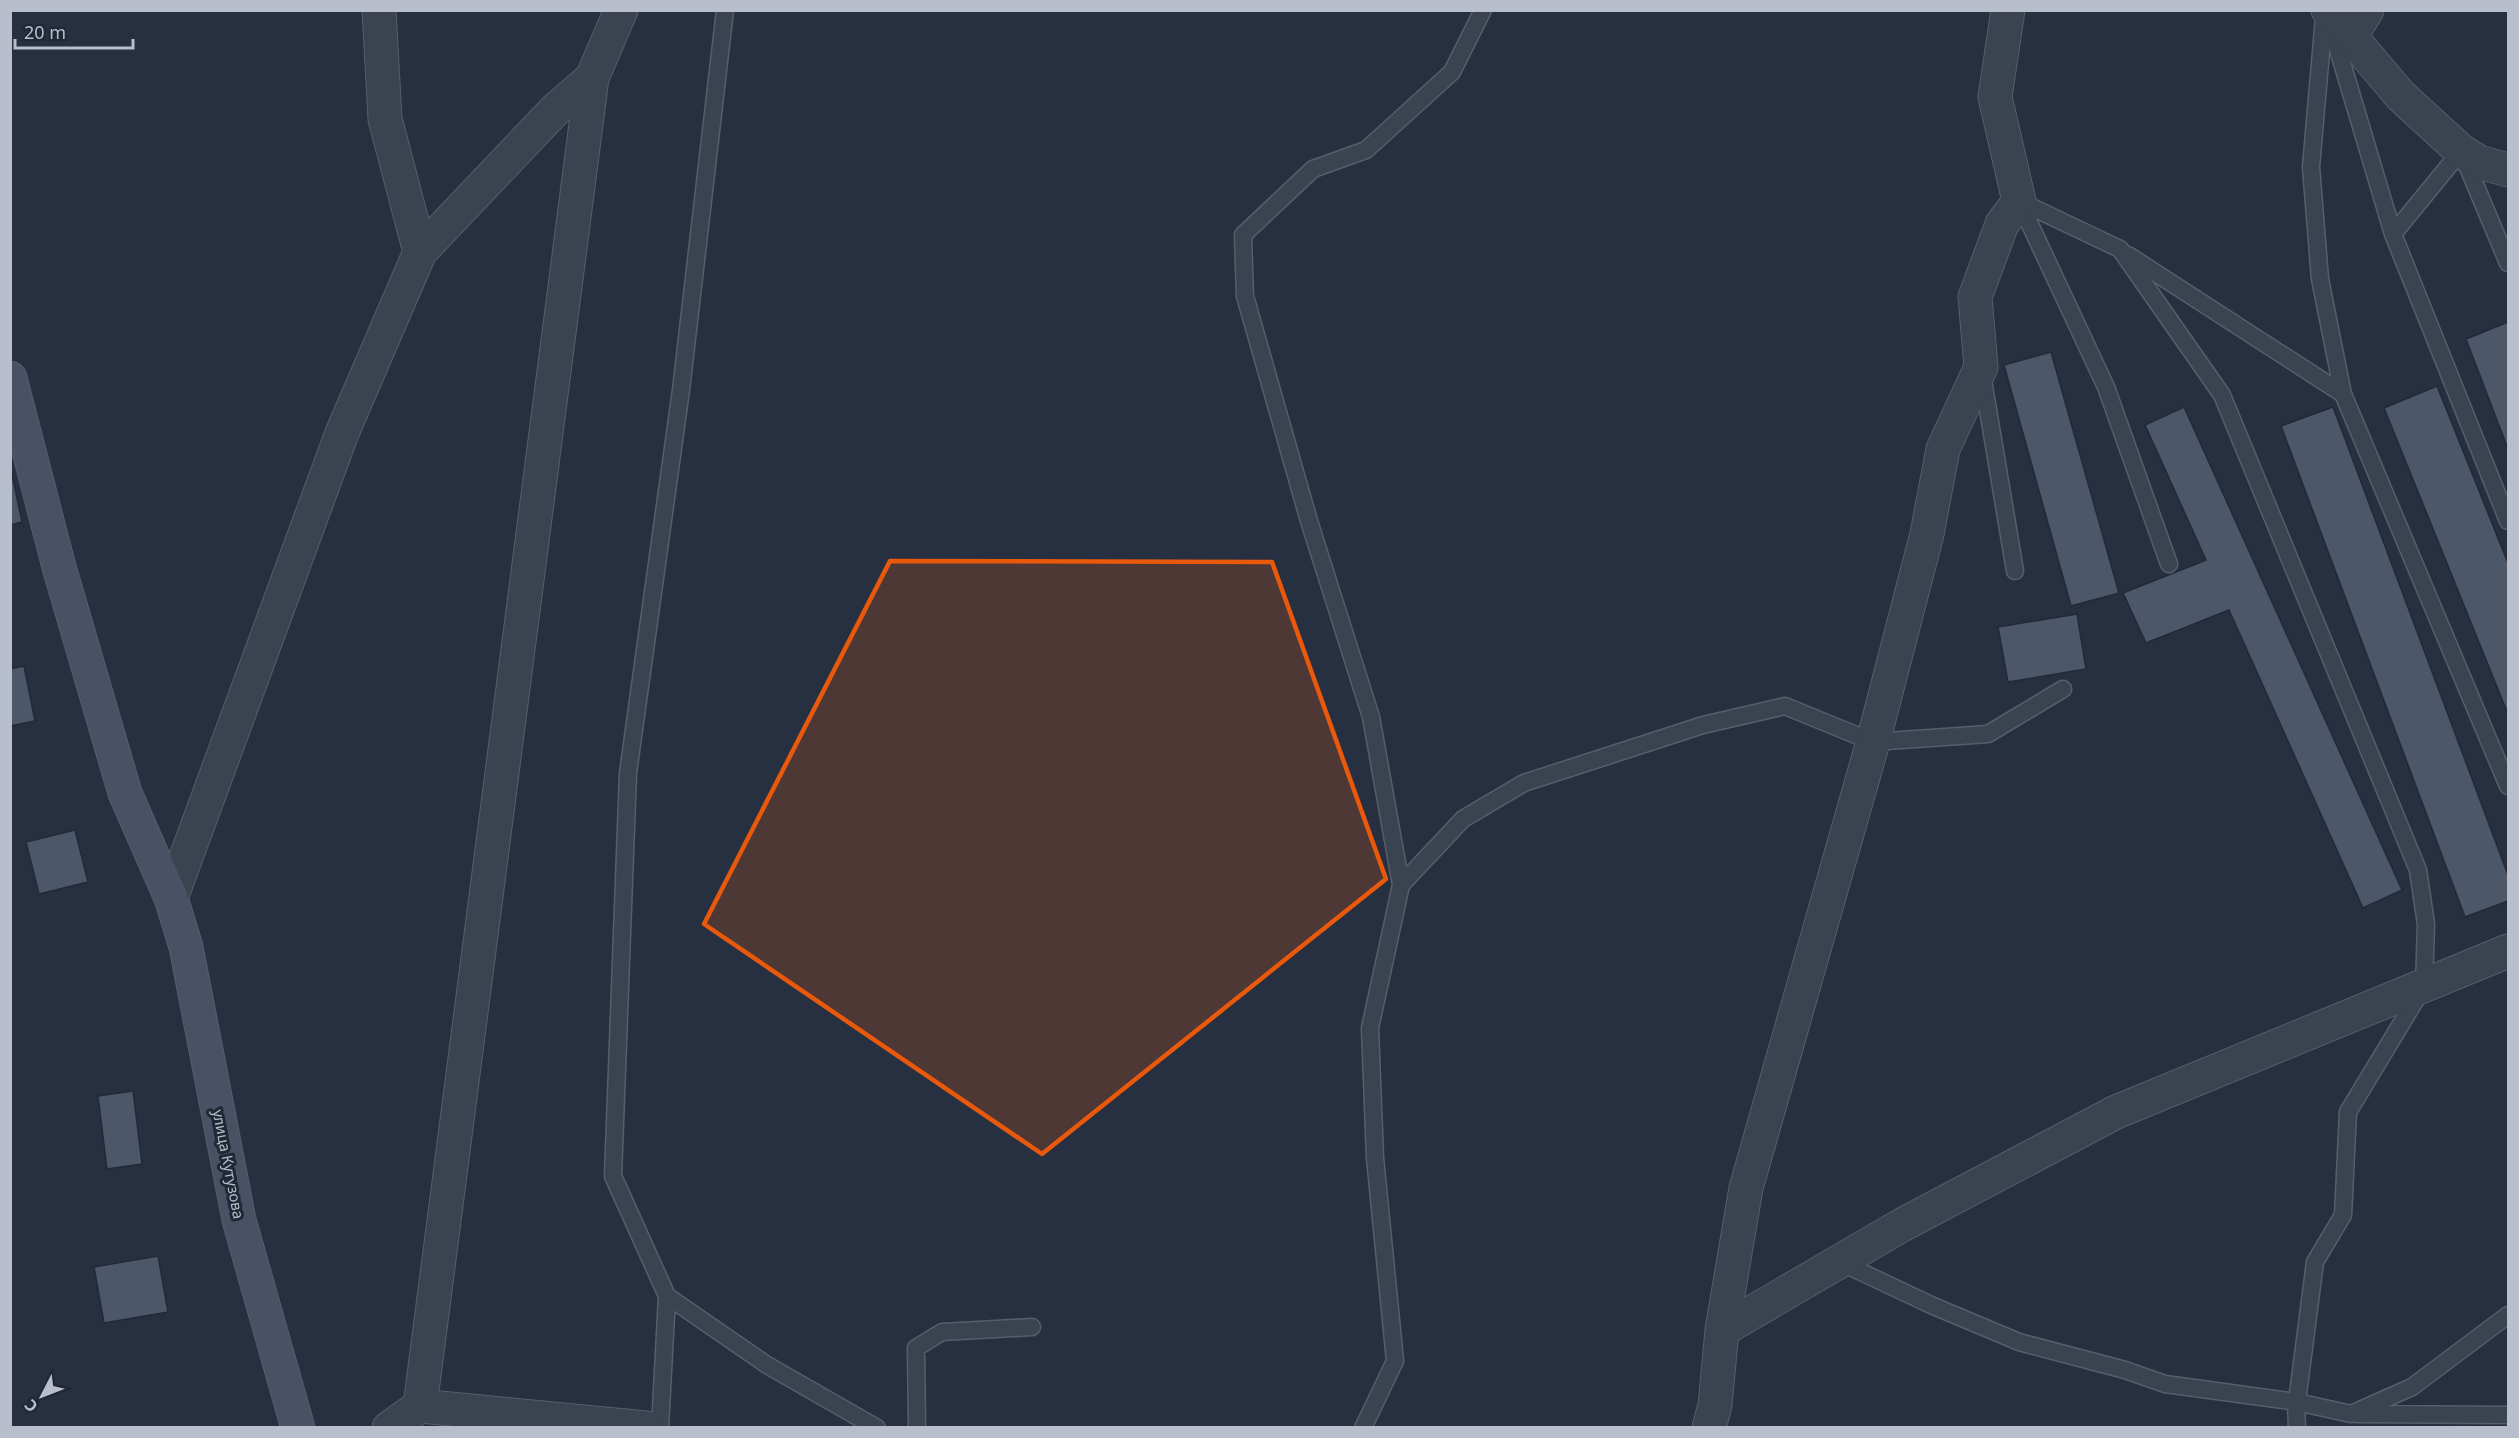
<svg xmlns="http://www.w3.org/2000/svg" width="2519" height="1438" viewBox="0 0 2519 1438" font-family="'Noto Sans',sans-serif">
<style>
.building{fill:#4d576a;stroke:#222a38;stroke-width:1.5}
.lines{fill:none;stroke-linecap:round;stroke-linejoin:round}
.lane-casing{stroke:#565e6b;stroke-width:19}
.street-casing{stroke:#565e6b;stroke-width:35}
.secondary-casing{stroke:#565e6b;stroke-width:35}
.lane{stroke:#3b4351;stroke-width:16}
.street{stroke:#3b4351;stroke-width:33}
.secondary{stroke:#4a5164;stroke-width:33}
.marked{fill:#e8590c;fill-opacity:0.2;stroke:#e8590c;stroke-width:4.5;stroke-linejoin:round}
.labels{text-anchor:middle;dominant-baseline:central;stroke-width:6;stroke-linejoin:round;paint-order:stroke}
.street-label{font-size:15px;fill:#b8becb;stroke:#202836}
</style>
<rect width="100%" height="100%" fill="#273041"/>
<path class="building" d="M2508,322v127l-42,-110z
M2051,352l68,241 -48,13 -67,-241z
M2437,386l71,177v151l-124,-306z
M2184,407l218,483 -39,18 -134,-298 -83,33 -23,-50 83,-33 -61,-135z
M2333,407l175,468v26l-43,16 -184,-491z
M10,465l12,57 -12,3z
M2077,614l9,55 -78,13 -10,-55z
M24,666l11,55 -25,5v-57z
M75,830l13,52 -49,12 -13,-52z
M133,1091l9,73 -35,5 -9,-73z
M158,1256l10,56 -64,11 -10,-56z"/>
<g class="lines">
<defs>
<path id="lane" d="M725,10l-44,380 -53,383 -15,403 54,120 100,69 110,63
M2324,17l-13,150 9,112 23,115
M2331,26l62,208 115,287
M2019,201l101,48 102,146 196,475 8,54 -2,62 -76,126 -5,103 -28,47 -18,140
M2019,201l87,186 63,177
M2393,234l68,-83 47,112
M2128,255l215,139 165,392
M1982,374l33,197
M1401,885l-30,-168 -62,-196 -64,-225 -2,-61 70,-66 53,-19 86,-78 31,-62
M1840,1262l91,43 88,37 106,28 40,14 132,18 54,12 61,-27 96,-72
M2296,1403l1,25
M2357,1414l151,1
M660,1428l7,-132
M917,1428l-1,-80 26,-16 90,-5
M1363,1428l32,-67 -20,-203 -5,-130 31,-143 62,-66 61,-36 179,-58 82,-19 88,36 115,-8 75,-45"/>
<path id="street" d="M2328,10l73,86 60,55 18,11 29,8
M2351,36l16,-26
M420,252l135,-142 37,-32
M171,898l171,-465 78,-181 -35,-133 -6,-109
M1722,1330l180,-105 214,-113 392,-161
M420,1406l226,22
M389,1428l31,-22 172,-1328 29,-68
M1709,1428l6,-23 7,-75 24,-142 127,-446 54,-208 16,-85 38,-82 -6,-70 27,-73 17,-23 -24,-104 13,-87"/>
<path id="secondary" d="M10,378l49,189 66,226 46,105 15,49 53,273 59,208"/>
</defs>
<use href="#lane" class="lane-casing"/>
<use href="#street" class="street-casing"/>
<use href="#secondary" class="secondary-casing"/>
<use href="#lane" class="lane"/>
<use href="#street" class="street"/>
<use href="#secondary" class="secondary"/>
</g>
<path class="marked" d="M890,561l382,1 114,317 -344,275 -338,-230z"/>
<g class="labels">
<g class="street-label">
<text transform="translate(229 1164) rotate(79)">улица Кутузова</text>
</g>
</g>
<rect width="2519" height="1438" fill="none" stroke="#b8becb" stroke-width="24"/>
<g transform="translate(42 1396) rotate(228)" stroke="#202836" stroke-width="4.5" paint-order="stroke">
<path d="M0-4.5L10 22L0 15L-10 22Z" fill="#b8becb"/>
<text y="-9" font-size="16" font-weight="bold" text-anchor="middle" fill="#b8becb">С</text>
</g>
<path d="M15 39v9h118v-9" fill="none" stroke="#b8becb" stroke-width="3"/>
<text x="24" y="39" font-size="18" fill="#b8becb" stroke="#202836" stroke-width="4.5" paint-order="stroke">20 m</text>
</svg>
